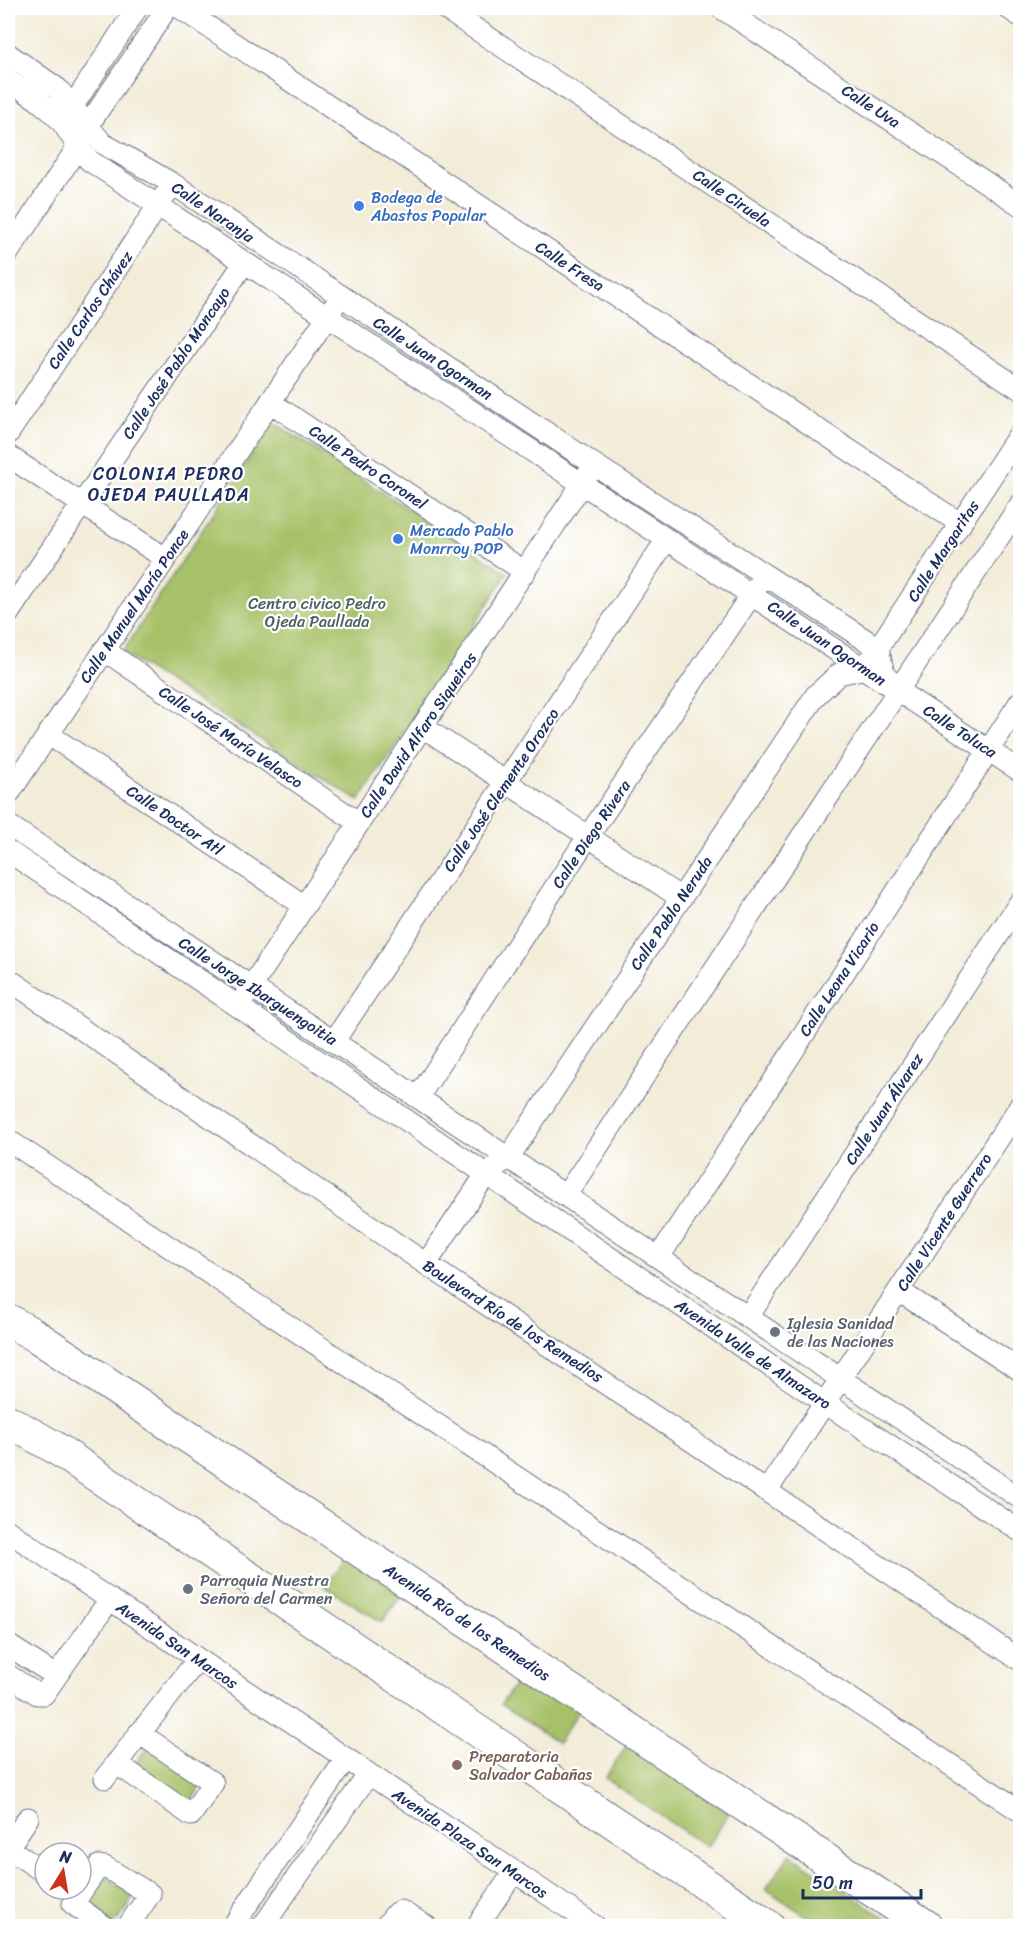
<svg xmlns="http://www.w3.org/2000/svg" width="1028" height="1934" viewBox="0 0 1028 1934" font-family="Sriracha,sans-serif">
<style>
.green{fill:#a7c167;stroke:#617862;stroke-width:1.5}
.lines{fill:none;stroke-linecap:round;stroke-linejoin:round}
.minor-casing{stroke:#677189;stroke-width:23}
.highway-casing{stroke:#677189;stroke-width:34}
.minor{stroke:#fff;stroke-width:21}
.highway{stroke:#fff;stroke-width:32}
.shop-dot{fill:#3f7fe0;stroke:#fff;stroke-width:2}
.worship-dot{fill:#6b7280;stroke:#fff;stroke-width:2}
.education-dot{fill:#8d6e63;stroke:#fff;stroke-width:2}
.labels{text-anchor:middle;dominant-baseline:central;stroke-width:4.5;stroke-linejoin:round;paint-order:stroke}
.street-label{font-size:16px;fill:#1b2f5e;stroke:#fff}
.shop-label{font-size:16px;fill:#366cbe;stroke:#fff;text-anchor:start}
.park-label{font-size:16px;fill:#4c6261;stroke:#fff}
.worship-label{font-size:16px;fill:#5b616d;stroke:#fff;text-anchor:start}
.education-label{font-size:16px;fill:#785e54;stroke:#fff;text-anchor:start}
.neighbourhood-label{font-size:18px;letter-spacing:1.5px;fill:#1b2f5e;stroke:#fff}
</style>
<rect width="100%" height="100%" fill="#fff"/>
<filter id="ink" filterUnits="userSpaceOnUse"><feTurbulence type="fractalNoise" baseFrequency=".0167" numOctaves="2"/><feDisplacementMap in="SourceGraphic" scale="12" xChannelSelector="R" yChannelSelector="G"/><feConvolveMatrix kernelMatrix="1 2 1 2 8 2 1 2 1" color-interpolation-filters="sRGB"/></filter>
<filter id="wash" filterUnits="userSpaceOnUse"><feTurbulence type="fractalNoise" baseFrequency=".008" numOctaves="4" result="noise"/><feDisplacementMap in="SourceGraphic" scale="24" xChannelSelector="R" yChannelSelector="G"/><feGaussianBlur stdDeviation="1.35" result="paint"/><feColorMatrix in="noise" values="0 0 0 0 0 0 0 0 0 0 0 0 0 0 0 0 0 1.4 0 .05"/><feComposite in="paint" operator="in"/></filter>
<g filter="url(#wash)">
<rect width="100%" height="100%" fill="#f3ecd8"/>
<path class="green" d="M273,422l235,151 -149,228 -237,-148z
M345,1557l58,36 -21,29 -58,-36z
M523,1673l56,38 -21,32 -57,-39z
M629,1742l100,71 -22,34 -102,-69z
M147,1748l54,38 -11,17 -56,-38z
M790,1854l101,68 -3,4h-67l-55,-37z
M104,1876l28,18c0,10 -12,26 -21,30l-29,-16z"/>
</g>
<g filter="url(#ink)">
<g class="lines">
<defs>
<path id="minor" d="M180,8l781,516
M444,8l576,381
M721,8l299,197
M1008,8l12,8
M8,54l50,35 44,54 71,41 422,281 283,183 6,26 9,10
M8,80c18,12 37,23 52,40 11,13 16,28 30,41l930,610
M67,115l70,-107
M8,253l69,-105 10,-21 80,-119
M270,402l255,170
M8,434l159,-242
M8,456l157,102
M8,614l236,-351
M104,650l255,173
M423,727l258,171
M48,734l255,171
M8,795l325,-487
M8,825l1012,673
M8,851l817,552 195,128
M8,979l418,285 594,396
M244,998l345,-525
M334,1041l333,-502
M419,1096l168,-258 173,-256
M8,1140l1012,671
M566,1195l454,-690
M659,1257l361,-555
M426,1264l61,-91 22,-16 307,-462 23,-21 26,-6 155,-235
M899,1291l121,79
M748,1317l272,-415
M768,1489l252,-383
M8,1531l587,395
M8,1645l48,31
M8,1675l29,19h7l66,-95
M116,1763l75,52 22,-32 -74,-50
M105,1778l93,-119
M28,1818l-20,30 37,25
M104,1926l-31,-22 26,-38 6,1 45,27 -22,32
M233,1926l112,-166
M263,1926l105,-151
M386,1926l10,-13 5,-2 25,15
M477,1926l37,-54"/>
<path id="highway" d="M8,1320l28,16 890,590
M8,1421l46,26 714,479"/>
</defs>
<use href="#minor" class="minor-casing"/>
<use href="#highway" class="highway-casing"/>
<use href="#minor" class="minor"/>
<use href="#highway" class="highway"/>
</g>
</g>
<g class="shop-dot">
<circle cx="359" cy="206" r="6"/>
<circle cx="398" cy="539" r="6"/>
</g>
<g class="worship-dot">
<circle cx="775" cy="1332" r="6"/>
<circle cx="188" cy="1589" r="6"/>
</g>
<circle class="education-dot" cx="457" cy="1765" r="6"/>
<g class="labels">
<g class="street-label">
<text transform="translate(871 106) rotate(33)">Calle Uva</text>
<text transform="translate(732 198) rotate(34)">Calle Ciruela</text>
<text transform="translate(213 212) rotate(34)">Calle Naranja</text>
<text transform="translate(570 266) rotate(33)">Calle Fresa</text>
<text transform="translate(90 310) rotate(-56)">Calle Carlos Chávez</text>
<text transform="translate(433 358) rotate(33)">Calle Juan Ogorman</text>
<text transform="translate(176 363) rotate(-56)">Calle José Pablo Moncayo</text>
<text transform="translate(368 467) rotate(34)">Calle Pedro Coronel</text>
<text transform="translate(943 551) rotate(-57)">Calle Margaritas</text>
<text transform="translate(134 606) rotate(-56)">Calle Manuel María Ponce</text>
<text transform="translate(827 643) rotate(34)">Calle Juan Ogorman</text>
<text transform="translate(960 731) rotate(33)">Calle Toluca</text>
<text transform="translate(418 735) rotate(-56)">Calle David Alfaro Siqueiros</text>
<text transform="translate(231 737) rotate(34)">Calle José María Velasco</text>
<text transform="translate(501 790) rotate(-56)">Calle José Clemente Orozco</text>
<text transform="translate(175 820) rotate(34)">Calle Doctor Atl</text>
<text transform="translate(591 834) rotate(-56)">Calle Diego Rivera</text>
<text transform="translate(671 913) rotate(-56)">Calle Pablo Neruda</text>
<text transform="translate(839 979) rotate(-57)">Calle Leona Vicario</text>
<text transform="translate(258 991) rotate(33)">Calle Jorge Ibarguengoitia</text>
<text transform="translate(884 1109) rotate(-57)">Calle Juan Álvarez</text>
<text transform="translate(944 1222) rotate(-57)">Calle Vicente Guerrero</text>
<text transform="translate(513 1321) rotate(33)">Boulevard Río de los Remedios</text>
<text transform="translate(753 1354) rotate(34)">Avenida Valle de Almazaro</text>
<text transform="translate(467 1622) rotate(34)">Avenida Río de los Remedios</text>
<text transform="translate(177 1645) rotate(34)">Avenida San Marcos</text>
<text transform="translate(470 1843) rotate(34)">Avenida Plaza San Marcos</text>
</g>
<g class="shop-label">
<text x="371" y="197">Bodega de<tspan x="371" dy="18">Abastos Popular</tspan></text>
<text x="410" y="530">Mercado Pablo<tspan x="410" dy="18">Monrroy POP</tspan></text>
</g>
<g class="park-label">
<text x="317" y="603">Centro civico Pedro<tspan x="317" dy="18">Ojeda Paullada</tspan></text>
</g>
<g class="worship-label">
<text x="787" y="1323">Iglesia Sanidad<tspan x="787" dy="18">de las Naciones</tspan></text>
<text x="200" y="1580">Parroquia Nuestra<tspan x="200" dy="18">Señora del Carmen</tspan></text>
</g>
<g class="education-label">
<text x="469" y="1756">Preparatoria<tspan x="469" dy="18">Salvador Cabañas</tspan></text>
</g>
<g class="neighbourhood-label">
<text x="169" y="474">COLONIA PEDRO<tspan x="169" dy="21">OJEDA PAULLADA</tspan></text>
</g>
</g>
<rect width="1028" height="1934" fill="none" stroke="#fff" stroke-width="30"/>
<g transform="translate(63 1871) rotate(11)"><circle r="28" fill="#ffffff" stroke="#a4acbf" stroke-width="1.5"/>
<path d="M0-4.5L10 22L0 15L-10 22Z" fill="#c8321e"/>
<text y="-9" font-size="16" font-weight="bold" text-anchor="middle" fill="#1b2f5e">N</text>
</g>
<path d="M803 1889v9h118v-9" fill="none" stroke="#1b2f5e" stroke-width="3"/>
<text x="812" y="1889" font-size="18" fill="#1b2f5e" stroke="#ffffff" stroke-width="4.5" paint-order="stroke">50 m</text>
</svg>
